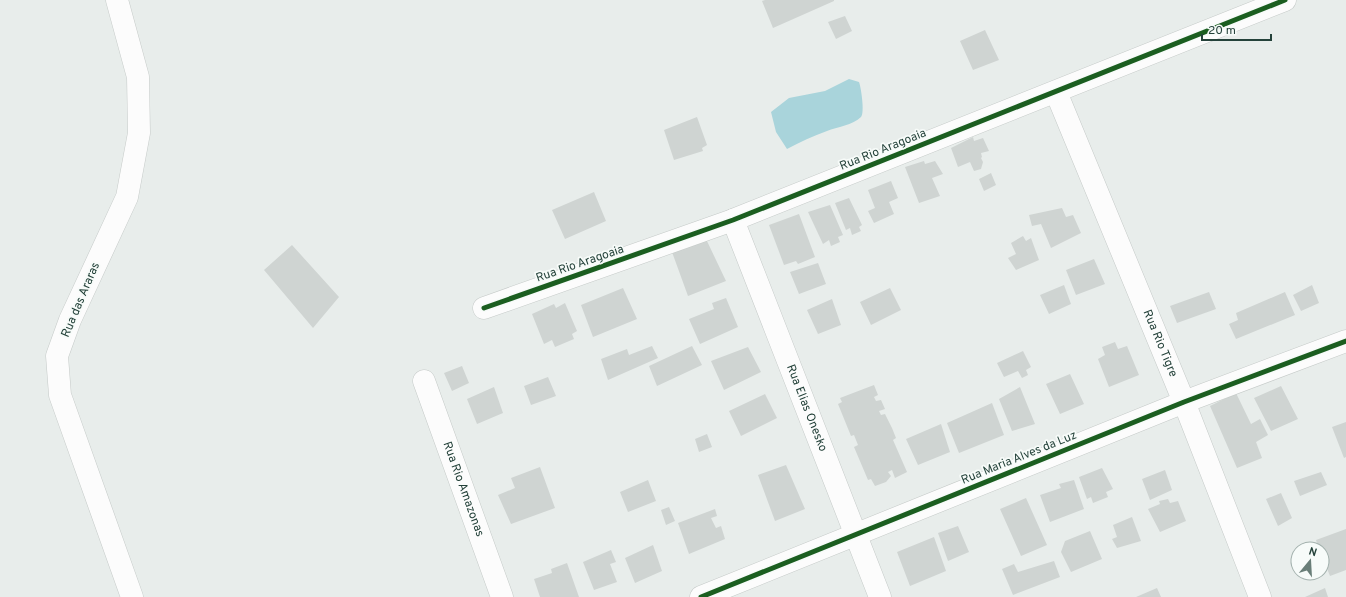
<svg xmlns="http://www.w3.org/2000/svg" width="1346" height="597" viewBox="0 0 1346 597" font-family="Overpass,sans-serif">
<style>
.water{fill:#a9d4db}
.building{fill:#cfd4d2}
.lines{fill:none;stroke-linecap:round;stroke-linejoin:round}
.minor-casing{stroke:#c5cac8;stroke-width:23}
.minor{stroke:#fcfcfc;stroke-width:22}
.cycleway-casing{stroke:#f7fbf9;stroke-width:8}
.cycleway{stroke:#1b5e20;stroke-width:5}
.labels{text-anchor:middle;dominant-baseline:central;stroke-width:3.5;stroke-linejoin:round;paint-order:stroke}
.street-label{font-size:12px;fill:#24423a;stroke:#f7fbf9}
</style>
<rect width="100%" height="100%" fill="#e8edeb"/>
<path class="water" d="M849,79l10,3c2,5 6,31 2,35 -8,8 -24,10 -34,14 -14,5 -27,11 -40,18l-11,-17 -5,-20 18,-14 36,-7z"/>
<path class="building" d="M765,0h69v1l-61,27 -11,-27z
M845,16l7,15 -16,8 -8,-17z
M985,30l14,30 -26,10 -13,-29z
M697,117l10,28 -5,3 1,3 -29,9 -10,-30z
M973,137l1,4 9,-3 6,13 -8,2 1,4 -1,1 2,4 -2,7 -7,2 -4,-9 -12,5 -7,-19z
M924,161l1,3 10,-3 8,13 -11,4 8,18 -21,7 -14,-36z
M991,173l5,12 -12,6 -5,-12z
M891,181l7,17 -9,4 5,12 -20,9 -6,-12 7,-3 -7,-18z
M594,192l12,29 -41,18 -13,-29z
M849,198l13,27 -3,2 2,4 -9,4 -2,-7 -4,2 -11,-27z
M830,205l13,30 -5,2 2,5 -9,4 -2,-6 -6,4 -15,-32z
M1062,208l4,9 7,-2 8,18 -30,15 -10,-24 -9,2 -3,-11z
M799,214l16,43 -17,7 -2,-3 -12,4 -15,-40z
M1023,236l3,5 5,-3 8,22 -23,10 -8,-12 8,-4 -5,-11z
M706,239l20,42 -38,15 -16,-44z
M292,245l47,52 -26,31 -49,-58z
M1094,259l11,25 -29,11 -10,-25z
M818,263l8,21 -27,10 -9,-22z
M1064,285l7,19 -22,10 -9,-19z
M1312,285l7,18 -18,8 -8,-16z
M623,288l14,31 -44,18 -12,-32z
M890,288l11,22 -30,15 -11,-23z
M1209,292l7,17 -39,14 -7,-17z
M1285,292l10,23 -59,24 -7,-15 9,-4 -2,-7z
M726,298l12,29 -38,17 -11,-25 25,-10 -2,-6z
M832,299l9,26 -23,9 -11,-24z
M565,303l12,28 -5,3 2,5 -19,8 -3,-7 -8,4 -12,-30 22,-10 2,4z
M1115,342l3,7 9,-3 12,29 -30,12 -11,-28 7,-4 -3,-8z
M652,346l6,12 -50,22 -7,-21 26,-10 2,6z
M692,346l10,19 -45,21 -8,-20z
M748,347l13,25 -37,18 -13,-29z
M1023,351l8,16 -5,3 2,5 -6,3 -4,-7 -14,6 -7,-14z
M462,366l7,17 -17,8 -8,-18z
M1070,374l14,30 -24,10 -14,-30z
M548,377l8,19 -25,9 -7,-19z
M874,385l4,10 -4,2 2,4 5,-1 4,9 -6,2 2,4 4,-1 7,14 4,10 -3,2 14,32 -12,6 -3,-8 -4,2 3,4 -5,6 -11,4 -4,-7 -3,1 -14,-33 4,-2 -4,-10 -3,1 -13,-32 4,-2 -2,-4z
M1281,386l17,33 -27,12 -17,-33z
M494,387l9,26 -26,11 -10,-25z
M1020,387l15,37 -23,7 -13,-32z
M1236,393l15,31 9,-5 8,16 -12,7 6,16 -25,10 -27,-62z
M765,394l12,24 -36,18 -12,-25z
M992,403l12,32 -45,18 -12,-30z
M1346,422v35l-2,1 -12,-31z
M941,424l9,28 -32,13 -12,-26z
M707,434l5,13 -13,5 -4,-13z
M786,465l19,44 -30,12 -17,-46z
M540,467l15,41 -44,16 -13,-29 17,-7 -4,-10z
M1102,468l11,21 -7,3 2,5 -15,6 -2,-6 -4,2 -8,-22z
M1165,470l7,20 -22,10 -8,-21z
M1321,472l6,13 -27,11 -6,-15z
M648,480l8,21 -28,11 -8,-20z
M1074,480l10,29 -34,13 -10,-27 21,-7 -2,-4z
M1281,493l11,25 -14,8 -12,-27z
M1026,498l21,47 -26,11 -21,-47z
M1168,499l2,4 8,-2 8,20 -26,11 -12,-23 12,-5 -1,-3z
M669,507l6,14 -9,4 -5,-15z
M715,509l2,7 -6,2 5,10 5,-2 4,13 -36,15 -11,-31z
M1132,517l9,24 -24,7 -5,-9 5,-2 -4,-12z
M958,526l11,26 -21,9 -10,-28z
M1346,529v41l-16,6 -8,-20v-7h-3l-3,-9z
M1090,531l12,28 -31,13 -10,-20 4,-11z
M934,537l12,34 -36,15 -13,-34z
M653,545l9,26 -27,12 -10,-25z
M611,550l5,12 -6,2 7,18 -23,8 -11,-28z
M1054,561l6,16 -47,18 -11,-26 12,-5 4,8z
M567,563l12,34h-39l-6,-18 18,-6 -1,-4z
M1157,588l4,9h-25z
M1325,588l3,9h-23z"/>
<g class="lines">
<defs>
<g id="minor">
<path d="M117,0l21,77 1,56 -12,64 -57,123 -13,36 3,39 72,202"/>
<path id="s1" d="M1056,92l128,310 76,195"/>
<path id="s2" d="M733,220l147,377"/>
<path d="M484,308l249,-88 552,-220"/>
<path id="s3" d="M424,381l78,216"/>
<path d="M701,597l483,-195 162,-61"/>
</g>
</defs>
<use href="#minor" class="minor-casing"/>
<use href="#minor" class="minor"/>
<defs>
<path id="cycleway" d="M484,308l249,-88 552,-220
M701,597l483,-195 162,-61"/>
</defs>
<use href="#cycleway" class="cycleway-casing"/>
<use href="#cycleway" class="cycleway"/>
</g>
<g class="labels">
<g class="street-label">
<text transform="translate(883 150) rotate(-22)">Rua Rio Aragoaia</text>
<text transform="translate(580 264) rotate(-19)">Rua Rio Aragoaia</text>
<text transform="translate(81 300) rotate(-67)">Rua das Araras</text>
<text stroke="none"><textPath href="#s1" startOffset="272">Rua Rio Tigre</textPath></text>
<text stroke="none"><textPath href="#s2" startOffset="202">Rua Elias Onesko</textPath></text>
<text transform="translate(1019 458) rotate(-22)">Rua Maria Alves da Luz</text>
<text stroke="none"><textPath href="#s3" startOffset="115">Rua Rio Amazonas</textPath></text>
</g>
</g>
<g transform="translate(1310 561) rotate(18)"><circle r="19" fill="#f7fbf9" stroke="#a3b1ad"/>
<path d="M0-3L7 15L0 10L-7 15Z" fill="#697e78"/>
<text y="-6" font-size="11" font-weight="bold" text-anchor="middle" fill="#24423a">N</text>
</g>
<path d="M1202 34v6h69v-6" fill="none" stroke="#24423a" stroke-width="2"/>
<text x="1208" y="34" font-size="12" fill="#24423a" stroke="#f7fbf9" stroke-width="3" paint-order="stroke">20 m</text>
</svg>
